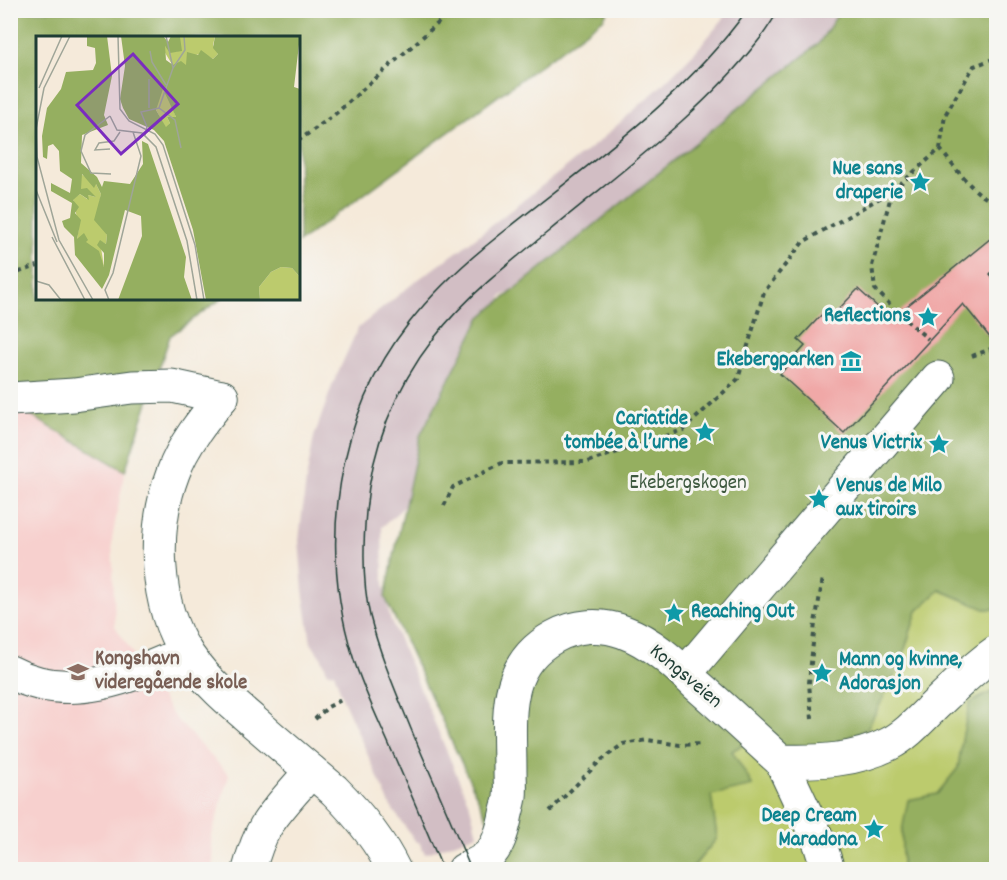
<svg xmlns="http://www.w3.org/2000/svg" width="1007" height="880" viewBox="0 0 1007 880" font-family="Dekko,sans-serif">
<style>
.built{fill:#f7d0ce}
.industrial{fill:#d2bec4}
.green{fill:#bccb6d;stroke:#6e8450;stroke-width:1.5}
.forest{fill:#95af60;stroke:#5a764a;stroke-width:1.5}
.building{fill:#f0a8a7}
.lines{fill:none;stroke-linecap:round;stroke-linejoin:round}
.minor-casing{stroke:#3f574d;stroke-width:35}
.major-casing{stroke:#3f574d;stroke-width:35}
.path{stroke:#3f574d;stroke-width:4;stroke-dasharray:4.5 4.5;stroke-linecap:butt}
.minor{stroke:#fff;stroke-width:33}
.major{stroke:#fff;stroke-width:33}
.tram{stroke:#1f3d34;stroke-width:1.5}
.labels{text-anchor:middle;dominant-baseline:central;stroke-width:6;stroke-linejoin:round;paint-order:stroke}
.culture-label{font-size:21px;font-weight:bold;fill:#0d838f;stroke:#f6f6f2;text-anchor:end}
.park-label{font-size:21px;fill:#3e593f;stroke:#f6f6f2}
.education-label{font-size:21px;font-weight:bold;fill:#785e54;stroke:#f6f6f2;text-anchor:start}
.street-label{font-size:21px;fill:#1f3d34;stroke:#f6f6f2}
.inset-road{fill:none;stroke:#9fa598;stroke-width:1.5}
.view{fill:#7b2cbf;fill-opacity:0.15;stroke:#7b2cbf;stroke-width:3}
.inset-edge{fill:none;stroke:#1f3d34;stroke-width:3}
</style>
<rect width="100%" height="100%" fill="#f6f6f2"/>
<filter id="ink" filterUnits="userSpaceOnUse"><feTurbulence type="fractalNoise" baseFrequency=".0167" numOctaves="2"/><feDisplacementMap in="SourceGraphic" scale="12" xChannelSelector="R" yChannelSelector="G"/><feConvolveMatrix kernelMatrix="1 2 1 2 8 2 1 2 1" color-interpolation-filters="sRGB"/></filter>
<filter id="wash" filterUnits="userSpaceOnUse"><feTurbulence type="fractalNoise" baseFrequency=".008" numOctaves="4" result="noise"/><feDisplacementMap in="SourceGraphic" scale="24" xChannelSelector="R" yChannelSelector="G"/><feGaussianBlur stdDeviation="1.35" result="paint"/><feColorMatrix in="noise" values="0 0 0 0 0 0 0 0 0 0 0 0 0 0 0 0 0 1.4 0 .05"/><feComposite in="paint" operator="in"/></filter>
<g filter="url(#wash)">
<rect width="100%" height="100%" fill="#f5eada"/>
<path class="built" d="M11,404l114,67 -13,68 3,87 59,91 55,58 -18,62 3,32 -203,1z"/>
<path class="industrial" d="M730,11h129l-281,253 -76,32 -89,202 -31,29 1,50 7,41 80,188 7,28 -52,20 -6,-12h-3l-25,-35 -48,-108 -9,-27 -6,1 -6,-14 -11,-16 -8,-53 -4,-50 7,-60 8,-43 18,-51 26,-58 58,-47 45,-32 136,-106 62,-55 38,-38z"/>
<path class="green" d="M940,590l45,19h11v81l-33,44 -5,34 -21,26 -35,37v38l-211,1 26,-32 -6,-43 20,-44 24,-14 144,-69 18,-57z"/>
<path class="forest" d="M11,11h597l-5,8 -304,223 -1,-204h-260v260l183,1 -51,37 -45,135 -114,-67z
M840,11h156v598h-11l-45,-19 -23,21 -18,57 -32,61 -43,18 -51,8 -18,-18 -23,14 21,35 -42,9 6,43 -26,31 -180,1 -126,-273 35,-161 61,-119 338,-274z
M996,676v193h-97h3v-38l6,-31 29,-6 21,-26 5,-34 7,-31 25,-13z"/>
<g id="blocks">
<path class="building" d="M996,234v33l-6,7 6,8v63l-33,-41 -119,129 -64,-59 25,-28 -7,-6 28,-30 6,6 26,-27 33,30z"/>
</g>
</g>
<g filter="url(#ink)">
<use href="#blocks" fill-opacity="0" stroke="#3f574d" stroke-width="1.5"/>
<g class="lines">
<defs>
<path id="minor" d="M10,399l64,-4 58,-8 40,-1 50,11
M10,672c59,32 121,5 176,-20
M685,674l77,-91 176,-205
M781,761l39,83 8,26
M249,870c4,-15 9,-31 17,-44 13,-20 30,-37 45,-55
M464,870c8,-4 18,-8 24,-14 10,-9 14,-24 17,-37 1,-7 4,-15 5,-22 1,-9 0,-18 0,-27 0,-51 -9,-104 44,-133 21,-12 47,-14 70,-5 28,10 52,33 73,53 29,25 56,51 84,76 37,1 75,0 108,-17 16,-8 29,-22 42,-35 21,-20 42,-41 65,-57"/>
<path id="major" d="M222,397c-19,23 -39,48 -49,76 -21,55 -19,131 14,181 20,29 47,51 74,74 24,21 48,41 73,62 24,24 45,49 60,80"/>
</defs>
<use href="#minor" class="minor-casing"/>
<use href="#major" class="major-casing"/>
<path class="path" d="M298,141l36,-26 119,-105
M940,149c12,15 37,50 56,53
M892,192l-20,74 3,23 23,24 30,26
M10,275l28,-9
M972,356l24,-9
M444,506l9,-19 49,-24 86,-1 95,-32 55,-51 26,-87 39,-50 89,-51 48,-42 5,-34 29,-49 22,-8
M315,719l13,-12 15,-8
M812,719l-3,-36 6,-60 8,-45
M550,811l49,-49 24,-18 25,-4 32,5 22,-1"/>
<use href="#minor" class="minor"/>
<use href="#major" class="major"/>
<path class="tram" d="M443,870c-17,-41 -34,-81 -52,-121 -13,-30 -28,-60 -38,-92 -35,-112 -17,-241 56,-334 28,-36 62,-66 98,-94 84,-67 176,-130 240,-219
M471,870c-19,-48 -40,-94 -60,-141 -15,-37 -31,-74 -41,-113 -8,-34 -7,-70 -4,-104 5,-63 29,-124 68,-174 31,-40 75,-75 115,-107 72,-60 151,-116 209,-190 8,-10 14,-20 21,-31"/>
</g>
</g>
<defs>
<symbol id="sight-bare" viewBox="-9 -9 18 18"><path d="M0-6L1.8-2.2L6-1.7L2.9 1.2L3.7 5.4L0 3.3L-3.7 5.4L-2.9 1.2L-6-1.7L-1.8-2.2Z" fill="#0f9aa8" stroke="#f6f6f2" stroke-width="2.5" paint-order="stroke"/></symbol>
<symbol id="museum-bare" viewBox="-9 -9 18 18"><path d="M0-6L6-3V-2H-6V-3ZM-5-1h2V3h-2ZM-1-1h2V3h-2ZM3-1h2V3H3ZM-6 4H6V6H-6Z" fill="#0f9aa8" stroke="#f6f6f2" stroke-width="2.5" paint-order="stroke"/></symbol>
<symbol id="school-bare" viewBox="-9 -9 18 18"><path d="M0-5L7-2L0 1L-7-2ZM-4 1L0 2.5L4 1V4Q0 6-4 4Z" fill="#8d6e63" stroke="#f6f6f2" stroke-width="2.5" paint-order="stroke"/></symbol>
</defs>
<g fill-rule="evenodd">
<use href="#sight-bare" x="905" y="167" width="30" height="30"/>
<use href="#sight-bare" x="913" y="302" width="30" height="30"/>
<use href="#museum-bare" x="836" y="346" width="30" height="30"/>
<use href="#sight-bare" x="690" y="417" width="30" height="30"/>
<use href="#sight-bare" x="924" y="429" width="30" height="30"/>
<use href="#sight-bare" x="804" y="484" width="30" height="30"/>
<use href="#sight-bare" x="659" y="598" width="30" height="30"/>
<use href="#school-bare" x="63" y="657" width="30" height="30"/>
<use href="#sight-bare" x="807" y="658" width="30" height="30"/>
<use href="#sight-bare" x="859" y="814" width="30" height="30"/>
</g>
<g class="labels">
<g class="culture-label">
<text x="903" y="170">Nue sans<tspan x="903" dy="24">draperie</tspan></text>
<text x="911" y="317">Reflections</text>
<text x="834" y="361">Ekebergparken</text>
<text x="688" y="420">Cariatide<tspan x="688" dy="24">tombée à l’urne</tspan></text>
<text x="922" y="444">Venus Victrix</text>
<text x="836" y="487" text-anchor="start">Venus de Milo<tspan x="836" dy="24">aux tiroirs</tspan></text>
<text x="691" y="613" text-anchor="start">Reaching Out</text>
<text x="839" y="661" text-anchor="start">Mann og kvinne,<tspan x="839" dy="24">Adorasjon</tspan></text>
<text x="857" y="817">Deep Cream<tspan x="857" dy="24">Maradona</tspan></text>
</g>
<g class="park-label">
<text x="688" y="484">Ekebergskogen</text>
</g>
<g class="education-label">
<text x="95" y="660">Kongshavn<tspan x="95" dy="24">videregående skole</tspan></text>
</g>
<g class="street-label">
<text transform="translate(685 677) rotate(40)">Kongsveien</text>
</g>
</g>
<g transform="translate(36 36)">
<rect width="264" height="264" fill="#f5eada"/>
<path d="M139,0h40l-2,9 5,9 -5,5 -10,-6 -7,2 -10,10 -13,1 -9,-15 1,-5 12,6 2,-10zM129,52l11,29h-9l3,6 -4,5 -10,-18 3,-19zM45,138l15,10 5,10 -4,22 10,19 -1,9 -6,-3 4,26 -13,-18 -14,-10 2,-12 -6,-28 7,-5 7,5 1,-4 8,2 -15,-8zM245,231l11,1 8,9v23h-40l-1,-13 12,-15z" fill="#bccb6d"/>
<path d="M51,0h20l5,40 -8,39 4,10 -26,10 -1,28 16,14 5,10 2,-6 26,3 13,-20 -1,-23 6,3 38,113 -2,20 8,23h-74l24,-64 -1,-20 -16,-6 -16,65 -7,14 -27,-34 -1,-18 -10,-10 -2,-6 8,-3 2,-15 -21,-12v-8l19,10 2,-14 -12,-8 -1,-20 -6,-7 -5,2 -1,13 -4,-2 -1,-21 5,-28 14,-19 5,-17 27,-2 3,-7 -1,-15 -8,-2zM46,138l12,14 2,-4 5,10 -7,26 13,15 -1,9 -6,-4 -3,5 7,8v14l-5,-16 -13,-9 2,-2 -4,-7 -7,6 4,-19 -6,-7 4,-6 -6,-7 7,-6 9,6 -1,-5 8,2 -9,-9 -6,1zM85,0h42l5,6 3,-6 9,1 2,14 -12,2 -5,-7 1,14 7,5 8,-4 5,4 1,-13 11,3 3,-5 12,9 5,-5 -5,-6 2,-12h85l-6,51 6,2v188l-8,-9 -11,-1 -10,5 -12,15 1,13h-54l-13,-70 -29,-89 -10,-11 -25,-11 -6,-11 -3,-9 5,-33zM127,53l13,28h-9l3,6 -4,4 -10,-17z" fill="#95af60" fill-rule="evenodd"/>
<path class="inset-road" d="M34,0l-26,52 -8,41 1,28 22,83 34,60M82,0l2,73 9,12 26,13 8,11 32,100 9,55M130,0l7,32M114,15l2,11 14,23M113,43v29M3,52l23,-52M123,72l14,-40 12,-18 -1,-14M74,80l-25,19 -4,16 10,22 20,1M74,80l7,14 25,3 14,14 31,94 10,59M109,99l2,-8 -6,-15 18,-4 16,12 6,28M74,113l-15,1 4,-7 15,-2 6,-9M0,154l21,52M16,201l33,63M0,245l13,4 12,15M73,264l-4,-10 8,-17 28,-117 -8,-24"/>
<path class="view" d="M97,18l45,50 -57,50 -44,-49z"/>
<rect width="264" height="264" class="inset-edge"/>
</g>
<rect width="1007" height="880" fill="none" stroke="#f6f6f2" stroke-width="36"/>
</svg>
